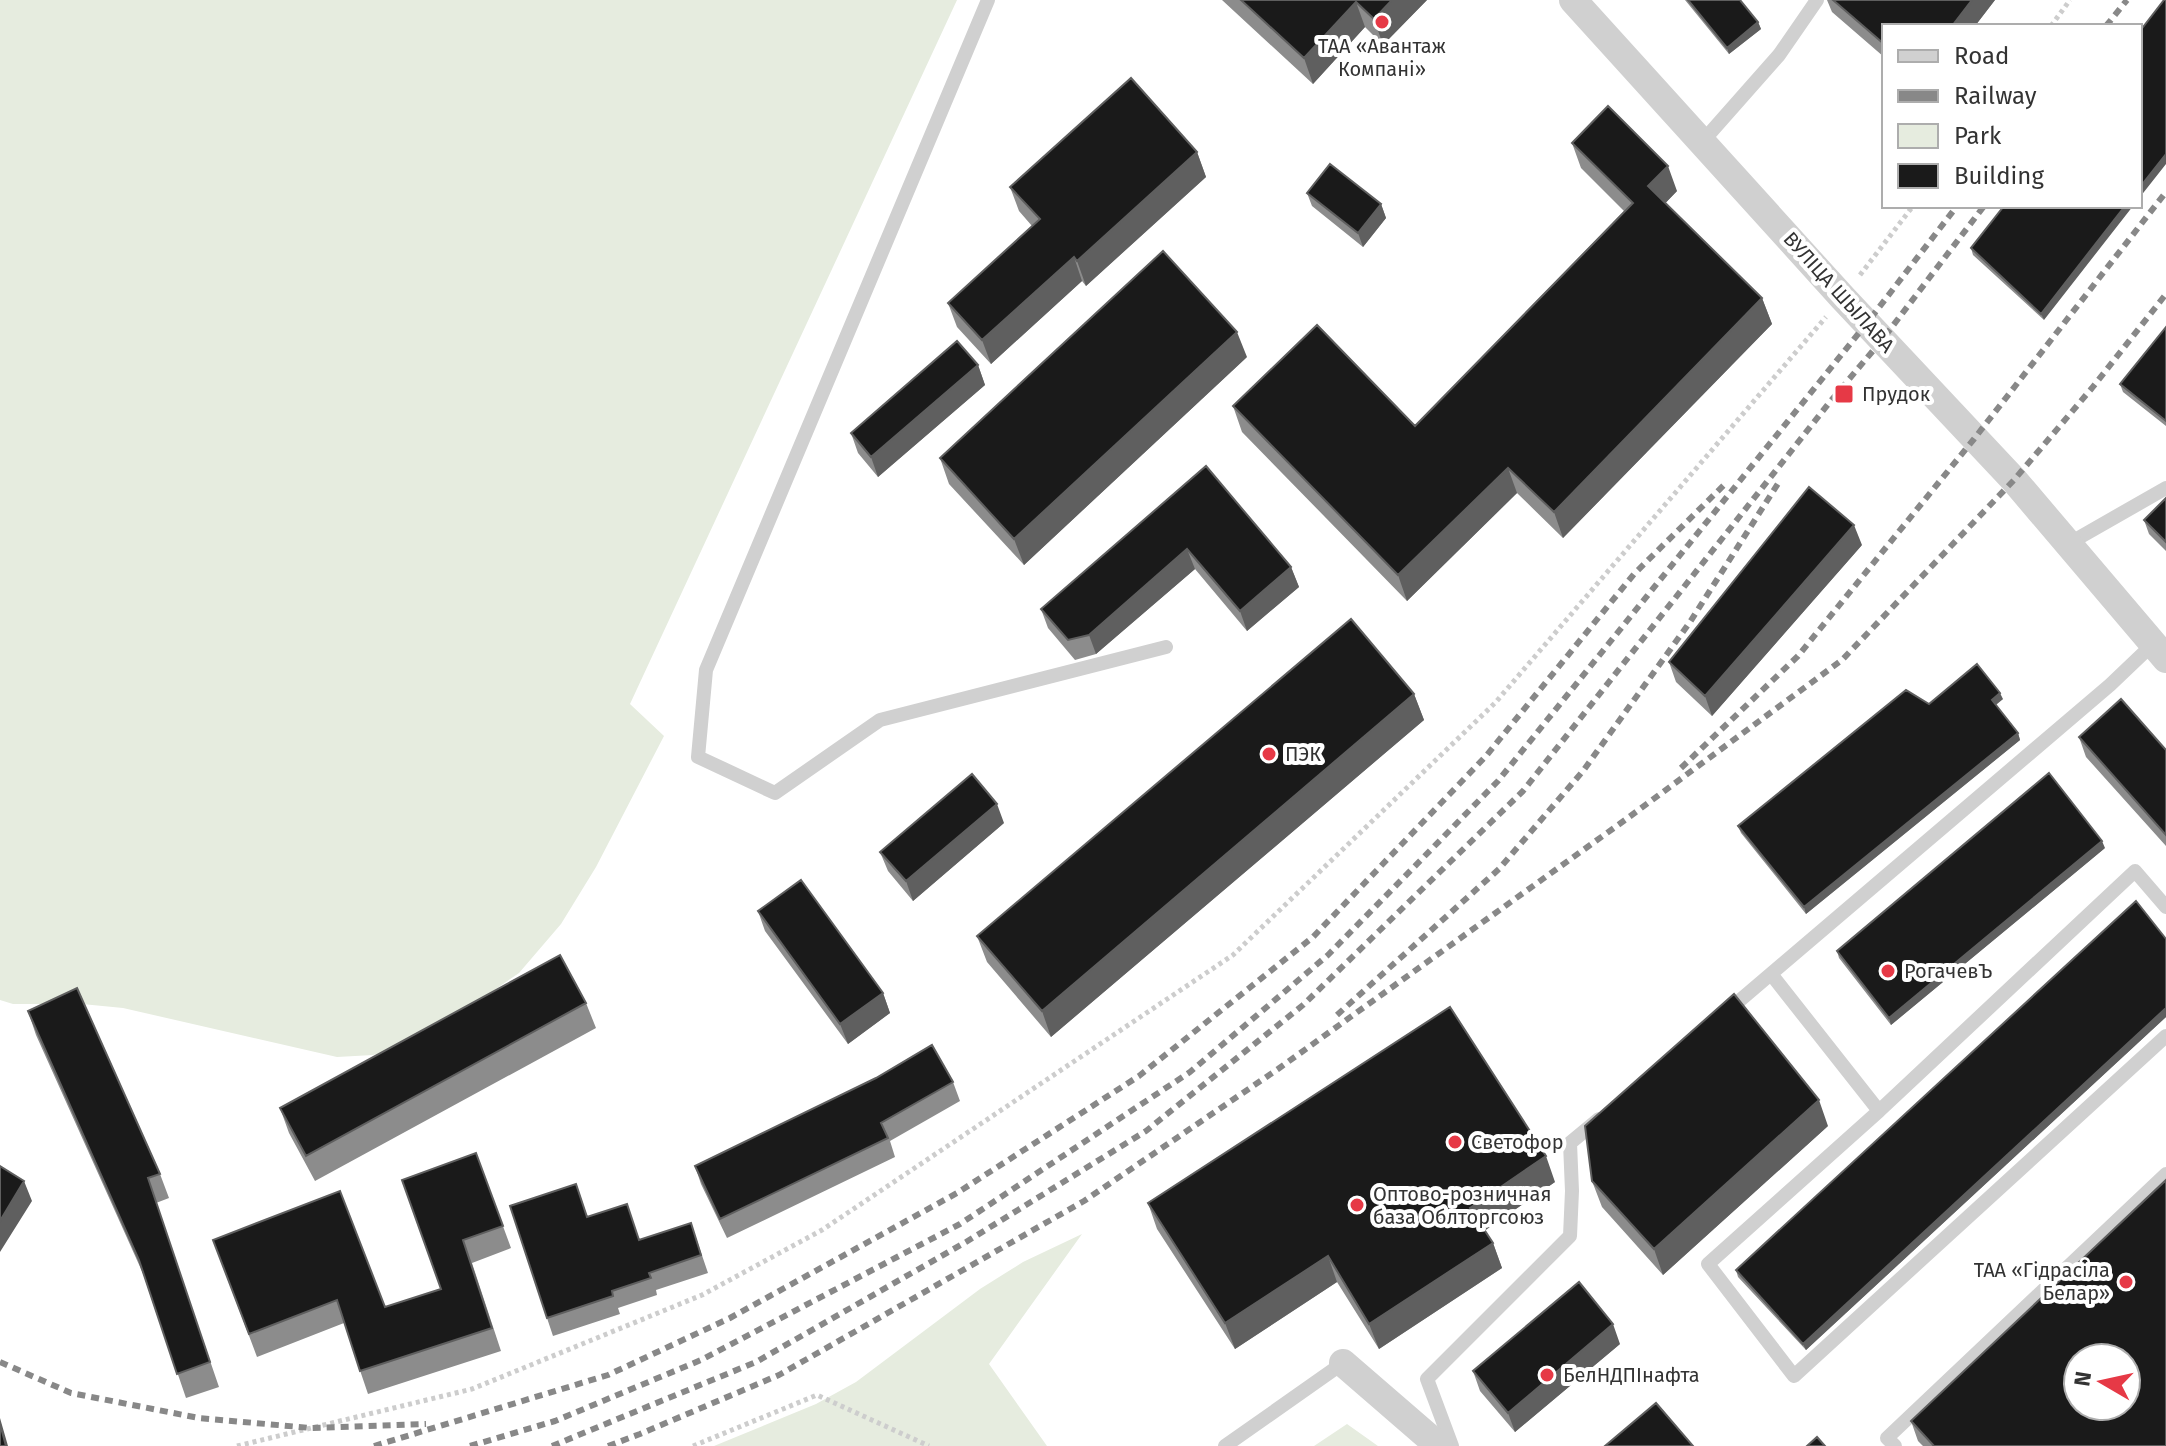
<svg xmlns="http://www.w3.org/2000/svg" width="2166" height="1446" viewBox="0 0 2166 1446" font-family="'Fira Sans',sans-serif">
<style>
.green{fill:#e6ecdf}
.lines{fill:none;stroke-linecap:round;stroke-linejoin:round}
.path{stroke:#cdcdcd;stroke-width:5;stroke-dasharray:4 4;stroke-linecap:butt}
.service{stroke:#d0d0d0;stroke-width:14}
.minor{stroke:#d0d0d0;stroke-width:28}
.rail{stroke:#888;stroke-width:6;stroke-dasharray:8 6;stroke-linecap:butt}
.wall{fill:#8c8c8c}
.shaded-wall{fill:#5f5f5f}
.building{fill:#1a1a1a;stroke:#5f5f5f;stroke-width:2;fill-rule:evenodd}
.poi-dot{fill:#e63946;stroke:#fff;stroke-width:3}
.labels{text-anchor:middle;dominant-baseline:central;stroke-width:8;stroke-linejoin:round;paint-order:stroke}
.poi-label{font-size:20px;fill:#333;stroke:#fff;text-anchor:start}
.street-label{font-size:20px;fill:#333;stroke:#fff}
</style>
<rect width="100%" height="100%" fill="#fff"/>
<path class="green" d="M0,0h957l-327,704 34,32 -68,131 -35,57 -42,49 -74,51 -39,22 -33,9 -36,2 -214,-49 -41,-4h-69l-13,-4z
M1082,1234l-93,130 58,82h-333l102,-42 40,-22 124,-93 43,-27z
M1347,1424l31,22h-64z"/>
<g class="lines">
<path class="path" d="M2051,26l19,-26
M1860,275l53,-69
M237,1446l235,-57 230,-94 120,-65 411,-275 262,-252 331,-386
M693,1446l124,-51 112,51"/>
<path class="service" d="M988,0l-282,670 -8,87 77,36 105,-73 286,-73
M1703,141l76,-86 38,-55
M2068,544l98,-56
M1771,974l108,137 256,-240 31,36
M1725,1013l385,-328 43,-41
M1879,1111l-171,153 86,112 372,-340
M1225,1446l118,-83
M1452,1446l-25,-67 143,-143 2,-45 -2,-48 29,-24
M1895,1446l-8,-8 279,-264"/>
<path class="minor" d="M1573,0l270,298 171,182 152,179
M1343,1363l96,83"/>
<path class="rail" d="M2106,26l21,-26
M1681,768l117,-112 176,-217 192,-247
M1337,1015l162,-146 84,-98 107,-149 89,-140
M0,1362l71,31 128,25 112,10 115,-4
M374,1446l234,-71 122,-57 227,-125 182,-117 174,-139 173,-181 148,-182 92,-91
M470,1446l85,-25 146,-61 259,-136 230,-152 138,-117 170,-174 369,-458 90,-117
M552,1446l204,-84 210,-120 180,-111 157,-126 220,-214 306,-388 53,-63 102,-134
M608,1446l32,-12 139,-59 305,-174 194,-132 347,-249 217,-160 172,-180 78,-92 74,-94"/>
</g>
<path class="wall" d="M1222,0h205l-44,45 -18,-18 -52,57z
M1685,0h55l18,22 3,7 -32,25z
M1827,0h168l-20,26h-91v31l-52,-45z
M1572,143l105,48 -12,12 97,95 10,26 -209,214 -46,-45 -110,108 -165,-169 -9,-26 182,20 209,-215 -43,-43z
M1197,152l9,25 -120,109 -4,-5 -91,83 -34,-37 -9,-24 84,-77 -13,-15 -9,-24z
M1307,193l74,11 5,14 -23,29 -51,-41z
M2004,206l40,114 -71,-65 -2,-7z
M2166,327v99l-43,-34 -3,-8z
M1247,357l-223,208 -75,-81 -9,-26z
M978,365l7,20 -107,92 -20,-24 -7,-20z
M1206,466l85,101 8,20 -52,44 -52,-62 -99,85 -21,6 -27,-32 -7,-19z
M2166,498v53l-17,-17 -5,-14z
M1862,545l-150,171 -36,-34 -7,-20z
M1414,694l10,26 -373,317 -64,-75 -10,-26z
M2003,699l-7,6 22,28 2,7 -214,174 -65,-81 -3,-7 191,-122z
M2079,737l87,13v96l-80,-89z
M1004,823l-91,78 -25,-30 -8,-19z
M2105,848l-214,177 -52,-67 -2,-7z
M758,911l125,82 7,20 -42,31 -83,-113z
M2166,939v78l-360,333 -68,-73 -2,-7z
M586,1003l10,25 -281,153 -26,-48 -9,-25z
M28,1011l132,163 9,24 -13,5 63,184 -33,11 -41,-120 -109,-243z
M953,1082l7,19 -70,40 5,16 -168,81 -26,-54 -6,-18z
M1828,1126l-165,149 -61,-68 -10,-26z
M476,1153l35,95 -39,15 29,88 -133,43 -24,-71 -87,34 -44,-117 172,67 56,-18z
M1555,1182l-70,48 8,13 9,25 -123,81 -42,-67 -102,67 -78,-120 -9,-26z
M588,1217l51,23 52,-17 17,50 -52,17 1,5 -39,13 2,6 -67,22 -6,-18z
M1620,1344l-105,88 -35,-41 -7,-20z
M1911,1421l255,25h-243l-5,-5z"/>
<path class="shaded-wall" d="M1392,0h35l-44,45 -9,-26z
M1972,0h23l-20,26h-23z
M1356,2l9,25 -52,57 -9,-26z
M1758,22l3,7 -32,25 -2,-6z
M1197,152l9,25 -120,109 -9,-25z
M2166,154v10l-26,33v-10z
M1668,166l9,25 -20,21 -9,-26z
M1381,204l5,14 -23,29 -5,-14z
M2125,206h8l-89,114 -3,-6z
M1074,257l8,24 -91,83 -9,-24z
M1762,298l10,26 -209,214 -9,-26z
M1237,332l10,25 -223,208 -10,-26z
M978,365l7,20 -107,92 -7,-20z
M1508,468l9,25 -110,108 -9,-26z
M1854,525l8,20 -150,171 -7,-20z
M1187,549l8,20 -99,85 -7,-19z
M1291,567l8,20 -52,44 -7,-20z
M2000,693l3,6 -9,7 -2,-6z
M1414,694l10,26 -373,317 -9,-26z
M2018,733l2,7 -214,174 -2,-7z
M997,804l7,19 -91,78 -7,-20z
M2102,841l3,7 -214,177 -2,-7z
M883,993l7,20 -42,31 -8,-20z
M2166,1008v9l-360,333 -3,-6z
M1819,1100l9,26 -165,149 -9,-26z
M1546,1156l9,26 -75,52 -10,-26z
M24,1181l8,20 -32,51v-31z
M1493,1243l9,25 -123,81 -10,-25z
M1328,1256l9,26 -102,67 -10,-26z
M1613,1324l7,20 -105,88 -7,-19z
M0,1418l8,28h-2l-6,-22z"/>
<path class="building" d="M1241,0h151l-18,19 -18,-17 -52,56z
M1688,0h52l18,22 -31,26z
M1833,0h139l-20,26h-68v18z
M2164,0h2v154l-26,33v-156z
M1131,78l66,74 -120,109 -3,-4 -92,83 -34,-37 92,-84 -30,-32z
M1608,106l60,60 -20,20 114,112 -208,214 -46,-44 -110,107 -165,-169 84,-81 98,101 218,-223 -61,-60z
M1330,164l51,40 -23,29 -51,-40z
M2004,206h121l-84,108 -70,-66z
M1163,251l74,81 -223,207 -74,-81z
M2166,327v94l-46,-37z
M957,341l21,24 -107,92 -20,-24z
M1206,466l85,101 -51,44 -53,-62 -98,86 -21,5 -27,-31z
M1809,487l45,38 -149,171 -36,-34z
M2166,498v44l-22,-22z
M1351,619l63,75 -372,317 -65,-75z
M1977,664l23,29 -8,7 26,33 -214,174 -66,-81 168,-136 23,14z
M2121,699l45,51v85l-87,-98z
M2049,773l53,68 -213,177 -52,-67z
M972,774l25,30 -91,77 -26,-29z
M801,880l82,113 -43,31 -82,-113z
M2136,901l30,38v69l-363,336 -67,-74z
M560,955l26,48 -280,153 -26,-48z
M77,988l83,186 -12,4 62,184 -33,12 -38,-114 -111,-249z
M1734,994l85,106 -165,149 -62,-68 -7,-55z
M1450,1007l96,149 -76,52 23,35 -124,81 -41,-68 -103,67 -77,-120z
M932,1045l21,37 -72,41 7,15 -168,81 -25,-53 181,-88z
M476,1153l27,73 -40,14 29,88 -132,43 -23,-71 -88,34 -36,-94 127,-49 45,116 56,-18 -39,-109z
M0,1166l24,15 -24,40z
M2166,1180v266h-232l-23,-25zM2078,1358h48v48h-48z
M576,1184l11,33 40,-13 12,36 52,-17 10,32 -52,18 2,5 -39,13 1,5 -66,22 -37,-112z
M1579,1282l34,42 -105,89 -35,-42z
M1656,1403l37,43h-88z
M0,1424l6,22h-6z
M1817,1437l8,9h-18z"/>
<g class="poi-dot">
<circle cx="1382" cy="22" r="8"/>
<rect x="1834" y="384" width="20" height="20" rx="4"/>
<circle cx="1269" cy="754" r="8"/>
<circle cx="1888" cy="971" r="8"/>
<circle cx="1455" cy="1142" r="8"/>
<circle cx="1357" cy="1205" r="8"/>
<circle cx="2126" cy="1282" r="8"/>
<circle cx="1547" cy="1375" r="8"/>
</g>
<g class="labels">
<g class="poi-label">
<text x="1382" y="46" text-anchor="middle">ТАА «Авантаж<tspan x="1382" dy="23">Компані»</tspan></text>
<text x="1862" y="394">Прудок</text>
<text x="1285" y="754">ПЭК</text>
<text x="1904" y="971">РогачевЪ</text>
<text x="1471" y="1142">Светофор</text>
<text x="1373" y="1194">Оптово-розничная<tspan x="1373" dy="23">база Облторгсоюз</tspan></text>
<text x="2110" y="1270" text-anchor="end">ТАА «Гідрасіла<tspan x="2110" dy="23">Белар»</tspan></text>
<text x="1563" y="1375">БелНДПІнафта</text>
</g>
<g class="street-label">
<text transform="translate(1839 292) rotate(48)">ВУЛІЦА ШЫЛАВА</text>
</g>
</g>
<rect x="1882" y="24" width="260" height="184" fill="#ffffff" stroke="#adadad" stroke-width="2"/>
<rect x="1898" y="50" width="40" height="12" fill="#d0d0d0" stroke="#adadad" stroke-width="2"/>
<text x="1954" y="64" font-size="24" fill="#333333">Road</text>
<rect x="1898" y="90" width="40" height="12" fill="#888888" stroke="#adadad" stroke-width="2"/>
<text x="1954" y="104" font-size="24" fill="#333333">Railway</text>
<rect x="1898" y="124" width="40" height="24" fill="#e6ecdf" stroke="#adadad" stroke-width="2"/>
<text x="1954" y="144" font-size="24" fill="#333333">Park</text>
<rect x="1898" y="164" width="40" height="24" fill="#1a1a1a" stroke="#adadad" stroke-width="2"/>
<text x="1954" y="184" font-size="24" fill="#333333">Building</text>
<g transform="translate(2102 1382) rotate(279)"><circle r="38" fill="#ffffff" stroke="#adadad" stroke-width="2"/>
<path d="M0-6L14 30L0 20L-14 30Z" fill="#e63946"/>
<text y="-12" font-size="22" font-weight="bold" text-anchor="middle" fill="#333333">N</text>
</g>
</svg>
